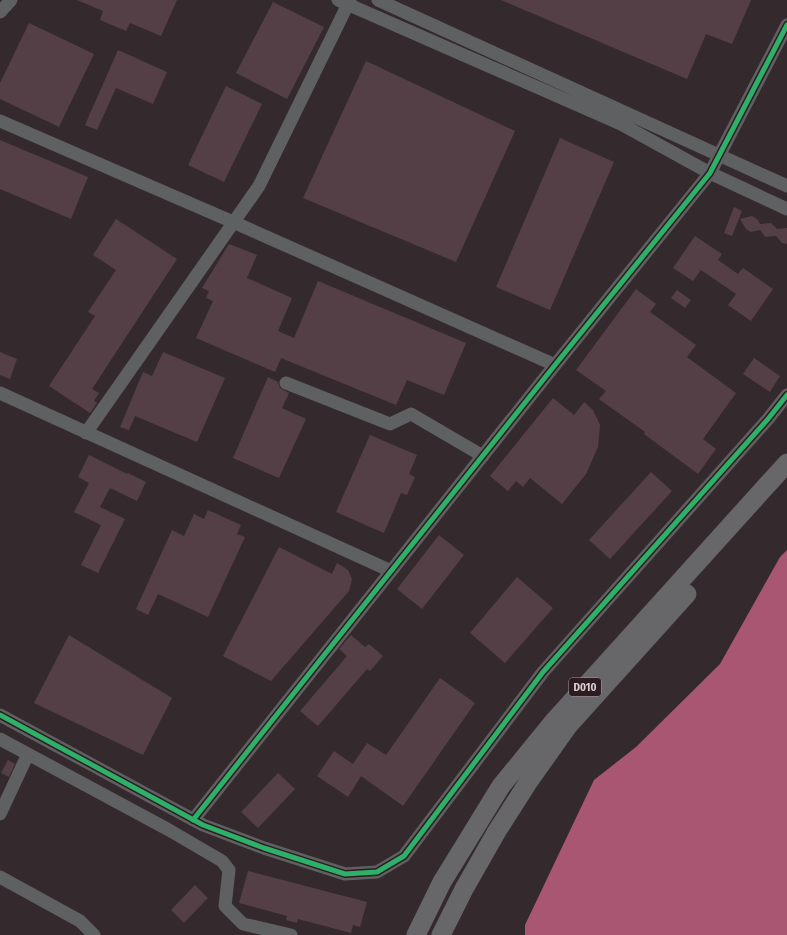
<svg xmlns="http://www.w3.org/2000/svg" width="787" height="935" viewBox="0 0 787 935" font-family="'Fira Sans Condensed',sans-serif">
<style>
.water{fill:#a85672}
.building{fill:#543f46}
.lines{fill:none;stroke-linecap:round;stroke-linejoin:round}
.minor{stroke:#5f6061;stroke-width:13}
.highway{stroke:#676668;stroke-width:19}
.cycleway-casing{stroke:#2d1c21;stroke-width:8}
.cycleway{stroke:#2db169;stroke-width:5}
.labels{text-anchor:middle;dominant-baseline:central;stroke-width:3;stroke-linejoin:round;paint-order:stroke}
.shield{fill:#2d1c21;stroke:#a7999d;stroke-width:1}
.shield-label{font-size:11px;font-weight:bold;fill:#dbcfd2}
</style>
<rect width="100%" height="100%" fill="#342a2d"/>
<path class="water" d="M787,550v385h-262v-10l69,-145 42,-33 84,-83 60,-107z"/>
<path class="building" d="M77,0h100l-16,36 -31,-13 -4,8 -26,-11 3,-9z
M501,0h250l-19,44 -26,-10 -19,45z
M273,2l51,25 -37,72 -51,-26z
M29,23l65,31 -35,73 -59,-28v-16z
M118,50l49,22 -14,32 -37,-16 -19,42 -12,-5z
M366,61l149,70 -59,131 -153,-64z
M226,86l36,18 -38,78 -36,-17z
M560,138l54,24 -64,148 -54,-23z
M0,140l88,37 -17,42 -71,-30z
M734,207l8,4 -10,25 -8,-3z
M752,216l5,3 3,5 11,-1 6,6 10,-1v16l-5,-1 -6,-7 -11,1 -5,-7 -9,2 -5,-3 -6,-10z
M116,219l61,40 -85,130 7,4 -5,8 3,2 -7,10 -41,-27 46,-70 -7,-4 28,-42 -23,-15z
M695,236l27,18 -4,6 20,14 5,-6 30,21 -22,32 -23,-16 8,-11 -35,-24 -8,11 -20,-13z
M229,244l28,11 -10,23 45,20 -14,33 16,7 24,-57 148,62 -22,52 -37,-15 -11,25 -115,-47 -6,14 -79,-34 17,-37 -7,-3 3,-7 -7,-3z
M636,289l20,15 -6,8 46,33 -9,12 49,36 -33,46 13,10 -18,25 -54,-40 1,-2 -46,-33 7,-8 -30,-21z
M677,290l14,10 -6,8 -14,-10z
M0,352l17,7 -7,20 -10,-4z
M163,352l62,26 -28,64 -62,-26 -6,14 -9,-3 23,-55 9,4z
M754,358l26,18 -10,16 -27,-18z
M268,377l10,5 2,6 9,5 -7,15 24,11 -27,59 -46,-20z
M553,398l21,17 10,-13 9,8 7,15 -2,22 -12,27 -24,30 -32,-26 -7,9 -7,-6 -8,10 -18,-15z
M370,435l47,20 -8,19 6,3 -8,18 -6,-2 -17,40 -48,-21z
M89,455l38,19 1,-1 18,9 -9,19 -27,-13 -10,19 25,12 -27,54 -17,-8 20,-40 -27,-13 15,-29 -11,-6z
M651,472l21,19 -62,68 -21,-19z
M208,510l33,15 -4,9 8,3 -37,80 -50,-23 -10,21 -12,-6 36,-79 12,6 10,-22 10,5z
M439,535l25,20 -42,54 -25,-20z
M279,547l53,27 5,-11 11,7 4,9 -3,12 -78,90 -48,-25z
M517,577l36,31 -48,55 -35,-30z
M69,635l103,63 -29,57 -109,-52z
M351,635l14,12 4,-3 14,12 -13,15 -3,-2 -49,57 -18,-15 47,-55 -8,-7z
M440,678l35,25 -72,103 -42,-30 -13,21 -31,-21 17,-25 19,13 14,-21 19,12z
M8,760l7,4 -6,13 -8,-4z
M278,773l17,16 -37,39 -17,-16z
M248,871l119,31 -7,25 -7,-2 -2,8 -53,-14 -1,4 -11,-3 1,-4 -48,-13z
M195,885l13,13 -24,25 -13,-13z"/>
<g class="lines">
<path class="minor" d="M338,0l283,124 89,49 77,36
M378,0l409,186
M0,12l11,-12
M0,121l233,101 322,143
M286,383l104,41 21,-10 72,42
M0,393l391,178
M86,433l173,-247 91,-186
M0,715l203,110 61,23 81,26 32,-2 27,-16 139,-184 225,-253 19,-24
M0,739l169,91 53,31 7,9 -4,36 18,18 48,11
M0,814l28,-60
M193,820l362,-455 155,-192 77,-148
M0,877l80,44 14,14"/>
<path class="highway" d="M416,935l26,-53 59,-96 53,-65 233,-258
M441,935l23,-46 33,-58 32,-50 39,-55 119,-132"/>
<defs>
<path id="cycleway" d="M0,715l203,110 61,23 81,26 32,-2 27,-16 139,-184 225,-253 19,-24
M193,820l362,-455 155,-192 77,-148"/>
</defs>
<use href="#cycleway" class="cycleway-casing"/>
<use href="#cycleway" class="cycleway"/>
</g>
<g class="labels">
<rect class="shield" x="569" y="678" width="32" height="18" rx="3"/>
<g class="shield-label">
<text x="585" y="687">D010</text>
</g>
</g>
</svg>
